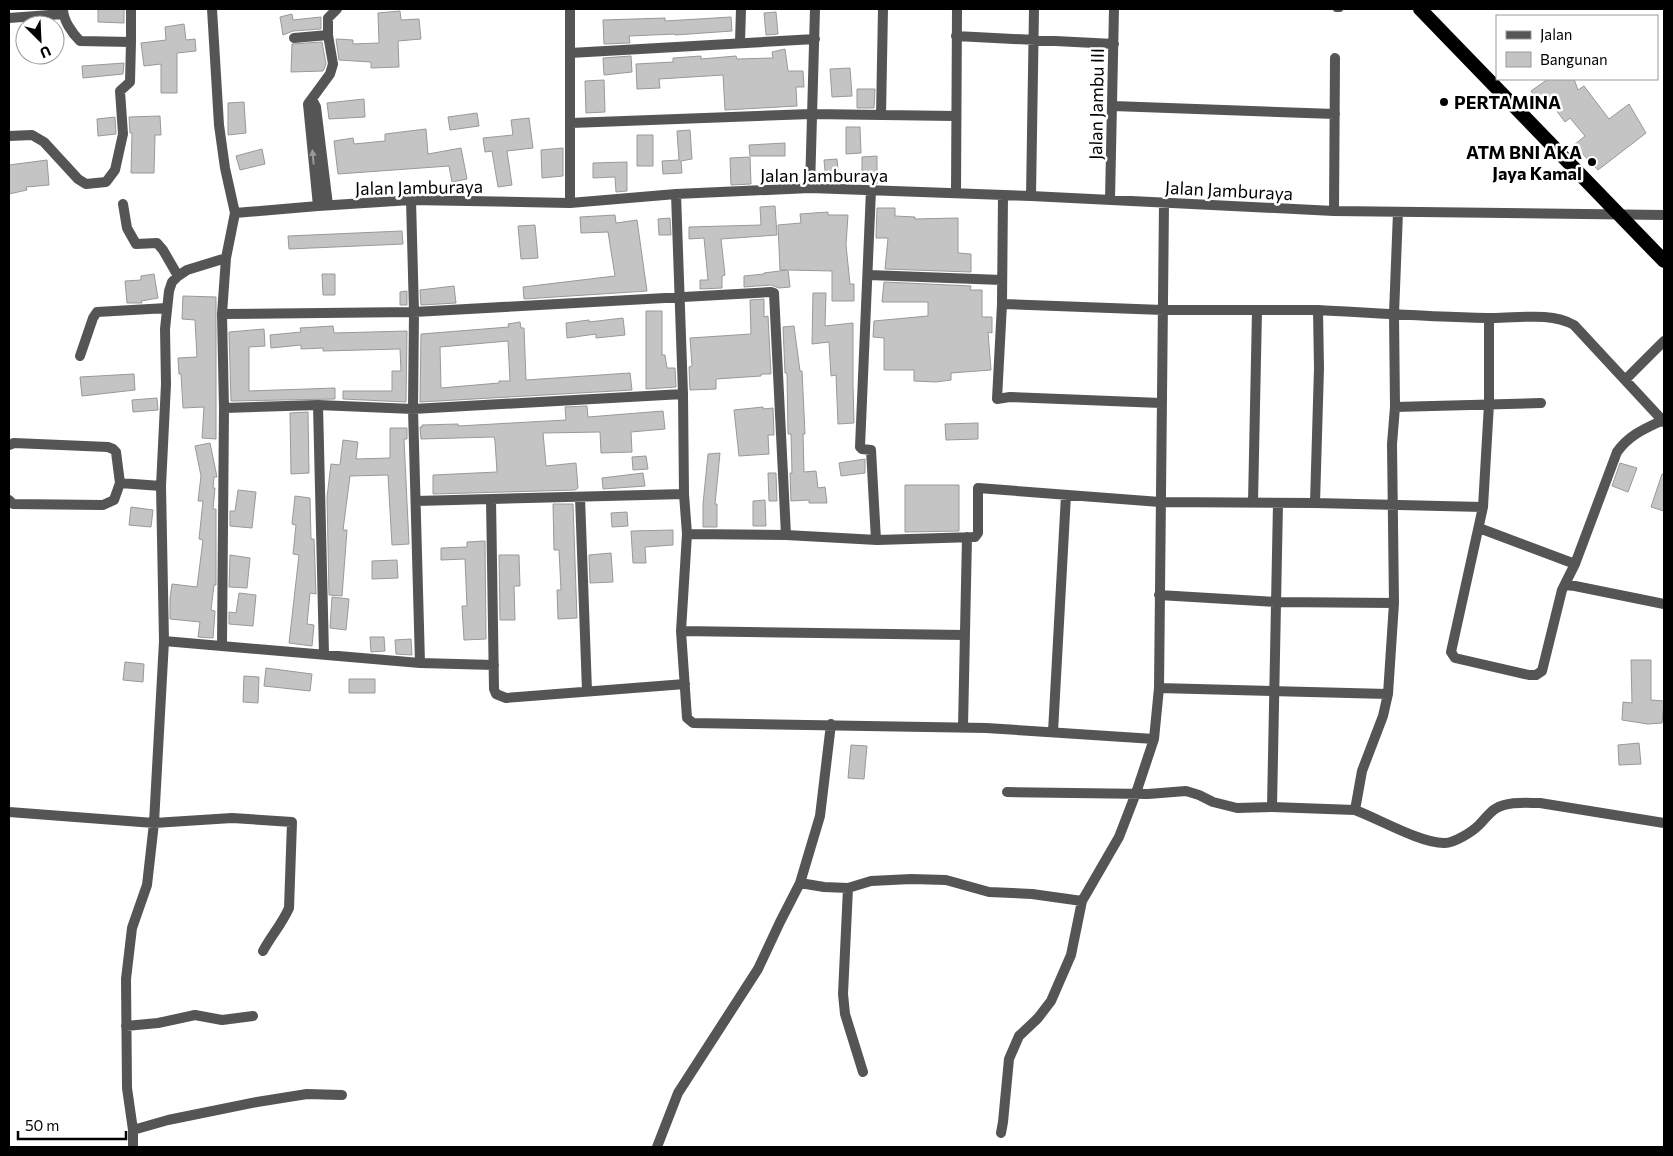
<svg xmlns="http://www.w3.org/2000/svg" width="1673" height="1156" viewBox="0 0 1673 1156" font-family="Commissioner,sans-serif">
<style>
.building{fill:#c4c4c4;stroke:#999;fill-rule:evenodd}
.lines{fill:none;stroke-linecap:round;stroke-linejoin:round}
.service{stroke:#555;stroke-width:6}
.minor{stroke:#555;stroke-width:10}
.trunk{stroke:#000;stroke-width:14}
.oneway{fill:#999}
.poi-dot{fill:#000;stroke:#fff;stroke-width:2}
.labels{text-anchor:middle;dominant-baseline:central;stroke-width:5;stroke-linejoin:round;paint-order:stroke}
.poi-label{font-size:18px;font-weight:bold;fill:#000;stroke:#fff;text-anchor:start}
.street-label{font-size:18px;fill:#000;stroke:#fff}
</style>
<rect width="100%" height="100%" fill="#fff"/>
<path class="building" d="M98,9h26v14l-26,-1z
M400,11l1,9 18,-1 2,20 -23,2 1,26 -28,1v-6l-32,-2 -3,-21 17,1v4l26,-1 -1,-30z
M776,12l2,22 -12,1 -2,-22z
M292,14l1,6 28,-3v12l-28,2 -10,4 -3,-18z
M731,17l1,14 -57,4v-1l-46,2 1,7 -26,1 -1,-24 62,-2v3z
M184,24l2,16 9,-1 1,12 -19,2v40h-16v-29l-17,2 -3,-23 25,-3 -1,-13z
M322,42l4,22 -3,7 -32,1 1,-28z
M785,49l3,22h15l1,16h-8l1,19 -72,4 -2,-35 -64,4 1,9 -23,1 -1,-25 37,-2v-4l28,-2v3l35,-3 1,3 36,-1 -1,-6z
M631,56l1,16 -28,3 -1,-17z
M124,63l-1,11 -40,4 -1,-12z
M850,68l2,28 -20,1 -2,-28z
M1548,79h26l4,11 6,-4 25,33 20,-15 17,29 -48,37 -24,-25 11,-9 -15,-18 -5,4 -12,-16 -7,5 -15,-20z
M604,80l1,32 -19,1 -1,-32z
M857,89h18l-1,19h-17z
M364,99l1,18 -36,2 -2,-16z
M244,102l2,31 -18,2v-32z
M477,113l2,13 -29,4 -2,-13z
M160,116l1,19h-6l-1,38h-23l1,-40h-2l-1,-16z
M115,117l1,17 -18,2 -1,-17z
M529,118l4,30 -26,3 5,34 -14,2 -6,-36 -7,1 -2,-14 30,-3 -2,-15z
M846,127h14l1,26 -15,1z
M426,129l2,25 33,-6 6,31 -15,3 -3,-16 -111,8 -4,-33 19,-3 1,6 31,-3v-7z
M690,130l2,29 -11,2 1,12 -19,1 -1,-13 17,-1 -2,-29z
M637,135h16v31h-16z
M785,143v13h-35l-1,-11z
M563,148v28l-21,2 -1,-28z
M262,149l3,15 -25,6 -4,-14z
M877,156v28l-15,-1v-26z
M750,157l1,27 -20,1 -1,-27z
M837,159l2,23h-13l-2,-22z
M47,160l2,25 -23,2 1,3 -18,4v-29z
M627,162v29l-11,1 -1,-15 -22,1v-15z
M775,206l2,29 -56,4 4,36 -3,1v12l-22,1v-9h8l-4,-42 -15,1v-12l72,-2 -1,-18z
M877,208h18v8l20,1v2l43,-1v35l13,1v18l-86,-3 3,-31h-12z
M828,212v3h20l-2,30 4,39h4v17h-22v-30l-44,-1 2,17 -11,1 -8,-3 -27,2v-11l20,-2v-1l23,-3h-7l-2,-45 23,-2 -1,-9z
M615,215l1,8 21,-3 10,71 -123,8 -1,-12 92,-11 -7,-44 -27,1 -1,-16z
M670,218l1,17h-12l-1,-16z
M535,225l3,33 -17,1 -3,-33z
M402,231l1,13 -114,5 -1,-13z
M154,274l4,24 -17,3 1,2h-15l-2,-22 16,-1v-4z
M322,274h13v21h-12z
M884,282l87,4 -1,4h12v27h10v16l-4,-1 3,38 -40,3v7l-15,2 -22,-1v-11h-30v-32l-11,-1 1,-16 54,-5v-14h-46z
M454,286l2,17 -35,2 -1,-15z
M407,291v14h-7v-13z
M813,293h13l-1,33 28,-3v62l1,38 -16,1 -2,-49 -5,1 -2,-34 -17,2z
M183,296l33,1v142l-14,-1 2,-31 -21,1 -2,-34h-2l-1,-16 19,-1 -2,-37 -13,-1z
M764,299v18l4,-1 3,58h-10v2l-45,3v10l-26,1 -1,-23 3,-1 -2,-28 61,-4 -1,-34z
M646,311h16v44h3l2,13h8l1,19 -30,2z
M623,318l2,17 -29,3v-4l-29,4 -1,-15 23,-3v2z
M520,322l1,6h3l2,52 104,-7 2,17 -212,12 1,-68 88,-7 -1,-3zM508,341l2,40h-11v2l-58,5 -1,-41z
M333,326l1,7 73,-2 -1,71 -63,-3v-8h49v-20h9l-1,-22 -77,2v-3l-22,1v-4l-30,3 -1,-13 31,-3 -1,-4z
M794,326l6,45h2l3,63h-2l1,38 12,-1 2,17 7,-1 2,16h-18v-3l-18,1 -1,-28h2l-1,-39h-3l-1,-61h-2l-2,-46z
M264,329l1,17 -16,1v44l86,-3v11l-104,2 -2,-69z
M134,374l1,16 -53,6 -2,-19z
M157,398l1,12 -25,2 -1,-12z
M587,406l1,11 75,-6 2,18 -34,3 1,20 -31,1 -1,-21 -57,1 3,33 30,-3 2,25 -3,2 -142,4v-19l64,-3 -2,-31 -1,-4 -73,2 -1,-12h2v-2l36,-1v2l108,-6 -1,-13z
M763,407v2l10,-1 1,27h-6l1,19 -30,2 -5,-46z
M308,412l1,61 -18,1 -1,-61z
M978,423v16l-32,1 -1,-16z
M390,428h17v11h-3l5,105 -17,1 -4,-70 -38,1 -7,54h4l-5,66 -13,-1 -2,-98 4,-33 9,1 3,-25 15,2 -2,17 34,-1z
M210,443l7,34h-3l-1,11h2l-2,21h3v76h-2l-3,25 4,1 -2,27 -15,-1 2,-15 -30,-3v-20l2,-15 25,3 6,-47 -4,-1 4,-38h-5l3,-25 -6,-30z
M720,453l-5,51h2v23h-14v-23l5,-50z
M646,456l2,13 -15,1 -1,-13z
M865,459v14l-24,3 -2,-13z
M1620,463l17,5 -9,24 -16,-6z
M643,473l2,13 -42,3 -1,-11z
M768,473h8l1,28h-8z
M1662,474l2,1v36l-13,-4z
M905,485h54v46l-54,1z
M238,490l18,2 -4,36 -22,-2v-15h5z
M295,496l15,2 1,41h3l2,55 -6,-1 -3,31 7,1 -2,21 -23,-3 10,-88 -6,-1 3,-29 -4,-1z
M765,500l1,26h-13v-25z
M553,504h20l4,114 -19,1 -1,-29h4l-2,-40h-5z
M131,507l22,3 -2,17 -22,-2z
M627,512l1,14 -16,1 -1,-14z
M673,530v15l-28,2 1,16h-13l-2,-32z
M485,541l1,98 -22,1 -2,-34h5l-2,-47 -24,1v-12l26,-1v-5z
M611,553l2,29 -23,1 -1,-28z
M230,555l20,3 -3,30 -18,-1z
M499,555h20l1,31h-6l1,34h-15z
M397,560l1,18 -26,1v-18z
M239,593l17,2 -3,31 -24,-2v-12l7,1z
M332,597l17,2 -3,31 -16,-2z
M370,637h14l1,14 -14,1z
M411,639l1,16 -16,-1 -1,-14z
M1631,660h20v40l13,1 -2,22 -14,1 -26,-4 1,-18 9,1z
M125,662l19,2 -1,18 -20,-2z
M266,668l46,6 -2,17 -46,-5z
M244,676l15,1 -1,26 -15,-1z
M349,679h26v14h-26z
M1639,743l2,21 -22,1 -1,-20z
M851,745l16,1 -3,33 -16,-1z"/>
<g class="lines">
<path class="service" d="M1336,9h4"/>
<path class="minor" d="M131,9v33
M212,9l7,116 6,43 10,45 83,-7 93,-6 159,3 106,-9 134,-6 221,8 303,15 330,4
M570,9v194
M9,18l54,-4
M956,36l158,8
M294,38l34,-3
M740,42l1,-33
M570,53l245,-14
M312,99l4,8 12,98
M1113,106l222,8
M881,115l2,-106
M571,123l240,-9 144,2
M9,136l23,-1 12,7 34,37 8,5 20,-2 9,-12 8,-36 -3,-43 10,-9 1,-40 -51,-1c-8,-8 -17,-21 -17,-32
M810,188l5,-179
M871,190l-11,257 2,2 9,1 5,90
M956,193l1,-184
M676,194l7,200 1,100 3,40 -6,97 6,87 6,5 293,5 168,11
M1003,195l-1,109 -5,95 13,-2 151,6
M1031,196l3,-187
M1110,199l4,-190
M411,200l3,112 -1,97 7,254
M123,204l4,24 9,16 21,-1 6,7 15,26
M318,206l-10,-102 22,-30 3,-10 -5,-29v-17l9,-9
M1334,211l1,-153
M869,275l133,5
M1002,304l161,6h155l1,58 -4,135
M1318,310c56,3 113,7 169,8 28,1 62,-7 87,7l90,97
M222,314l4,-56 9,-45
M1489,318v86l-6,103 -32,145 4,6 74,17h7l6,-4 20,-81 13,-26 42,-112c12,-17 27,-23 46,-32
M80,356l13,-38 4,-6 70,-4
M1625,380l39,-39
M318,405l6,249
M1395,407l146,-4
M224,408l94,-3 95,4 270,-15
M9,445l5,-2 94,4 5,2 3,3 4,31
M580,497l7,194
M491,499l3,190 2,5 10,4 179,-14
M9,500l4,4 90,1 11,-5 6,-17 41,3
M416,501l268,-7
M1253,502l4,-191
M1479,528l96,36
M687,534l99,1 91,5 98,-3 3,-4v-45l182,14 155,1 168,4
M1565,585l10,1 89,18
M1159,595l117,7 118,1
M681,631l284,4
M164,641l-3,-155 5,-102 -1,-55 4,-38 3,-9 6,-6 9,-6 39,-12
M222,645l2,-237 -2,-94 192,-2 357,-20 3,1 12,242
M1159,688l229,6
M963,727l4,-190
M1053,732l13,-237
M1007,792l141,2 38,-3 13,4 14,7 24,6 35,-1 83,3 7,-39 21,-55 5,-22 6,-91 -2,-159 3,-37 -1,-93 4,-102
M1272,807l6,-304
M1355,810c24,9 67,34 90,33 9,0 27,-11 34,-18 5,-5 10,-12 16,-16 13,-8 31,-6 45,-6l124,20
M9,812l145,11 78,-5 60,4 -3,86c-7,16 -18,28 -26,43
M800,883l24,4 24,1
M126,1026l32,-3 37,-8 27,5 31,-4
M863,1072l-18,-58 -2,-20 5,-106 23,-7 40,-2 35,1 43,12 43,2 50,7
M133,1130l35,-10 89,-18 50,-8 35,1
M1001,1133l2,-11 6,-63 10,-23 19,-18 13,-17 20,-46 11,-54 37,-64 17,-44 18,-54 5,-51 5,-485
M133,1147v-17l-6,-42 -1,-109 6,-51 15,-43 7,-62 10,-182 256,22 74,2
M657,1147l21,-54 80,-124 22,-47 20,-39 20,-67 11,-92"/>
<path class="trunk" d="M1420,9l244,252"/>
</g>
<defs><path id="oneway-solid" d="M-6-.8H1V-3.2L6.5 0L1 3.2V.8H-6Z" transform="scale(1.25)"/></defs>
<use class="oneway" href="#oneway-solid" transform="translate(313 157) rotate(-95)"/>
<g class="poi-dot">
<circle cx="1444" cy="102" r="5"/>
<circle cx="1592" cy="162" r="5"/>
</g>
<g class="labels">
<g class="poi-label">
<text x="1454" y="102">PERTAMINA</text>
<text x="1582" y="152" text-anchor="end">ATM BNI AKA<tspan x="1582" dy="21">Jaya Kamal</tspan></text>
</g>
<g class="street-label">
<text transform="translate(1096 104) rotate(-89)">Jalan Jambu III</text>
<text x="824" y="175">Jalan Jamburaya</text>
<text transform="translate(419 187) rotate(-1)">Jalan Jamburaya</text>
<text transform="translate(1229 190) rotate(3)">Jalan Jamburaya</text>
</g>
</g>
<rect width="1673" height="1156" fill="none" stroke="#000000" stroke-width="20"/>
<rect x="1496" y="15" width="162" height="65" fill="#ffffff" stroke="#999999"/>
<rect x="1506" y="31" width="25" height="8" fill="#555555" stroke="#999999"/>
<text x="1540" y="40" font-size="15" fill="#000000">Jalan</text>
<rect x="1506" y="52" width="25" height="15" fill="#c4c4c4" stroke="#999999"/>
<text x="1540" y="65" font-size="15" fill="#000000">Bangunan</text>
<g transform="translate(40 40) rotate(156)"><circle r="24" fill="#ffffff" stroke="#999999"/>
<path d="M0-4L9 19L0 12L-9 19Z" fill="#000000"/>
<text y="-8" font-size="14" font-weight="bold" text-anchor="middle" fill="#000000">U</text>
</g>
<path d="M18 1131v8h108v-8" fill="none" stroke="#000000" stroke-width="2.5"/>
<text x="25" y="1131" font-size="15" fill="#000000" stroke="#ffffff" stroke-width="4" paint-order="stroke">50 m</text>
</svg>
